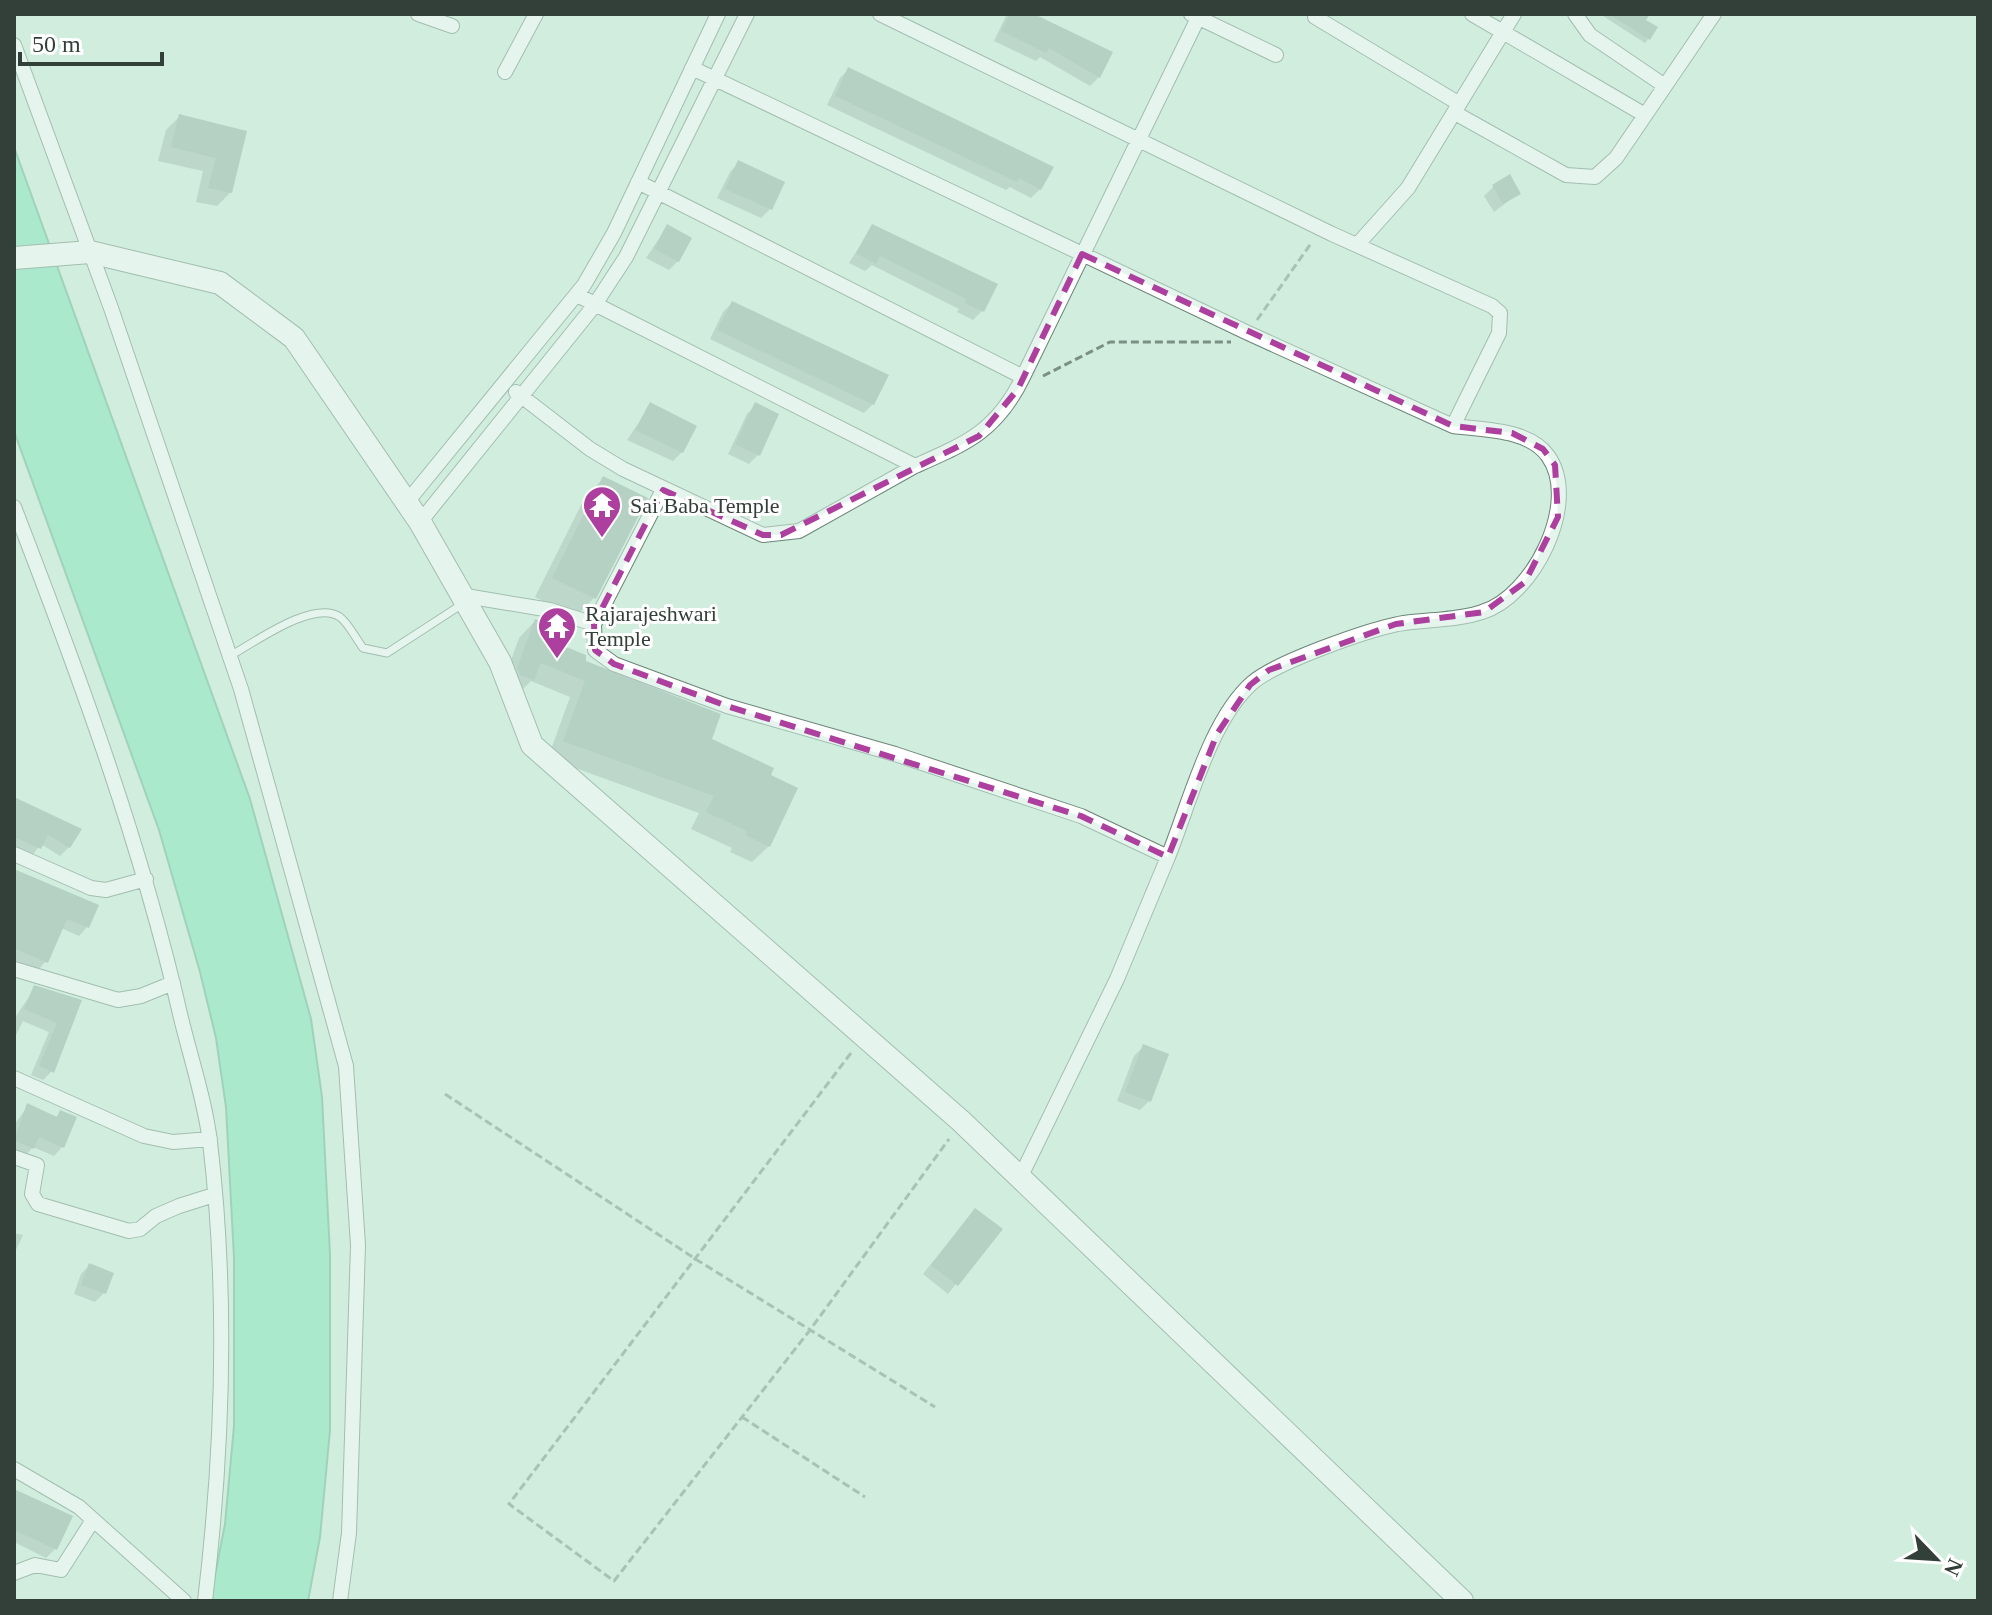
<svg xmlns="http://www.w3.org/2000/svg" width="1992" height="1615" viewBox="0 0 1992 1615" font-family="Georgia,serif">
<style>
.water{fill:#7de4b7;stroke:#67b291;stroke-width:2}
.shadow{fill:#0003}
.building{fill:#94b0a2}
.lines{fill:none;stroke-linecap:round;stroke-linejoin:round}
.lane-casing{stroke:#6b8578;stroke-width:9}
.street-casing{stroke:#6b8578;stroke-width:16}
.secondary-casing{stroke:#6b8578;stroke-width:24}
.path{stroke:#7b8f84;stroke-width:3;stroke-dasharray:8 4;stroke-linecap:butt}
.lane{stroke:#fff;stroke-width:7}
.street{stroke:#fff;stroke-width:14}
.secondary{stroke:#fff;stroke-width:22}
.marked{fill:none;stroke:#ad409f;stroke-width:6;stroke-dasharray:16 10;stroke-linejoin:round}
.labels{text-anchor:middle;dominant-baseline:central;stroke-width:6;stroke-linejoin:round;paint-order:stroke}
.poi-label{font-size:22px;fill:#333f39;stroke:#fff;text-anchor:start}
</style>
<rect width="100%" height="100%" fill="#d0edde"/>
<path class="water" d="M14,147l236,652 61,220 11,78 8,158v175l-10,107 -12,64h-98l15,-77 9,-98v-168l-8,-151 -10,-69 -16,-66 -41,-142 -145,-399z"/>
<path class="shadow" d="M1030,14l69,63 -9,9 -50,-29 -4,4 -42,-20 13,-27z
M1600,14h37l11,25 -3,4z
M849,69l191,120 -9,9 -21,-11 -4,3 -179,-85 13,-27z
M180,116l65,16 -14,60 -14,14 -21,-4 7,-31 -45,-10 8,-31z
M738,163l32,46 -9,9 -44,-20 13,-26z
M1493,187l26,6 -25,19 -10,-16z
M873,226l109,85 -9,9 -16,-8 2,-3 -87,-44 -7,6 -16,-8z
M667,227l11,34 -9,9 -23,-12z
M732,303l141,101 -9,9 -154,-74 13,-27z
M651,405l31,47 -9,9 -46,-21z
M756,405l2,50 -9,9 -21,-10 19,-40z
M604,478l41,21 -51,99 -19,19 -40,-20 50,-100z
M535,621l12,20 162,99 60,106 -17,16 -22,-10 2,-4 -41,-19 8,-16 -151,-55 22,-61 -39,-16 -15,15 -14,-11 17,-47z
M14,799l55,48 -9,9 -19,-12 -10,13 -17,-6z
M14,871l73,56 -8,9 -18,-8 -15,33 -8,9 -24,-10z
M35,988l44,13 -27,70 -9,9 -12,-5 18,-43 -26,-11 -9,18v-20z
M1143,1047l6,54 -9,9 -23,-9 17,-45z
M28,1106l27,12 6,-6 1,35 -8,9 -21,-9 -9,10 -10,-5v-27z
M967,1219l33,10 -52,65 -25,-20z
M14,1233l9,2 -9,19z
M90,1265l14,28 -9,9 -21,-8 7,-20z
M14,1491l56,26 -15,32 -9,9 -32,-16z"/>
<path class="building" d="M1010,14h24l79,38 -13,26 -51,-30 -3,5 -45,-22z
M1609,14h41l-4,6 12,7 -8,13z
M848,67l206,100 -13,23 -22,-12 -2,4 -182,-86z
M179,114l68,17 -15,62 -24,-5 8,-30 -45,-11z
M738,160l47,22 -13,28 -47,-21z
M1510,174l11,20 -18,10 -11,-19z
M667,224l25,14 -13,24 -25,-13z
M872,224l126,60 -14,28 -19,-9 1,-4 -86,-43 -4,8 -20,-11z
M732,301l157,74 -15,30 -157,-75z
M650,402l47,24 -14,27 -48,-23z
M755,402l24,12 -19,42 -25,-12z
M603,476l45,22 -52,101 -44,-21z
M535,619l19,7 -5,14 37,15v6l135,53 -9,25 62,29 -3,7 27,13 -28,59 -24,-12 1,-4 -41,-19 8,-16 -151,-55 22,-60 -44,-18 -7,17 -14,-5 -3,-7z
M14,797l68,32 -12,19 -22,-13 -7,14 -27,-12z
M14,869l85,36 -10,23 -22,-9 -19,44 -34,-15z
M34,985l48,15 -28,73 -15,-7 18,-43 -33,-14z
M1143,1044l26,10 -18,48 -26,-10z
M27,1103l30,14 3,-7 17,7 -13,31 -25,-11 -5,12 -20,-9z
M975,1208l28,21 -45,57 -27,-21z
M89,1263l25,10 -8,21 -25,-9z
M14,1489l59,27 -16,34 -43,-20z"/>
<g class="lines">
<defs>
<path id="lane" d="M230,656c25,-14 84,-57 110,-39 9,7 16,22 23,31l24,5 77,-50"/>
<path id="street" d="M418,14l34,12
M1191,14l85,41
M1472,14l173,101
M1575,14l15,21 75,51
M1315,17l143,86
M14,45l97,263 130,381 105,377 12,179 -9,288 -9,68
M692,68l556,265 205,93 46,-93 1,-20 -8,-7 -160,-72 -452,-220
M505,72l31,-58
M1455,113l111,62 29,2 21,-19 98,-144
M1357,245l51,-57 106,-174
M577,295l338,171c52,-23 82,-35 108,-89l-385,-195
M1023,377l177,-363
M516,392l74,57 33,20 140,66 36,-4 116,-65
M407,502l177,-217 30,-52 104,-219
M14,507c65,168 127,336 167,511 10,41 24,83 29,124 18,152 13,308 -5,459
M420,522l174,-216 32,-49 121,-243
M460,595l90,15 44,14 69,-134
M594,624l1,26 19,14 113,42 168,48 186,62 87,41c21,-52 42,-137 84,-174 24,-21 113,-52 146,-59 27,-5 58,-3 84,-12 51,-15 99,-110 66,-156 -19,-27 -65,-26 -95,-30
M14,854l77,34 15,2 40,-11
M14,969l104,31 23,-4 32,-13
M14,1078l130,58 29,6 37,-3
M14,1157l23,8 -5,29 6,10 91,27 11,-2 16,-13 23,-10 35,-11
M1020,1178l97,-199 51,-122
M14,1469l65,38 105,94
M14,1573l21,-8 26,5 32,-50"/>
<path id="secondary" d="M14,258l76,-6 130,31 74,55 126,184 80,140 32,83 429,376 501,480"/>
</defs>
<use href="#lane" class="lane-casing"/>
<use href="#street" class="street-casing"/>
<use href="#secondary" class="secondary-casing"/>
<path class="path" d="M1257,320l55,-78
M1043,376l67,-34h121
M851,1053l-342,451 105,77 196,-251 139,-191
M445,1094l252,166 238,147
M742,1417l123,80"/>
<use href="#lane" class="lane"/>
<use href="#street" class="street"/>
<use href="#secondary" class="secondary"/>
</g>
<path d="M0 0H1992V1615H0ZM1082,254l371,172 59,7 31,16 12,16 3,52 -33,65 -41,30 -88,12 -127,46 -19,15 -33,49 -49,123 -87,-41 -354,-110 -113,-42 -19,-14 -1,-26 69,-134 100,45h18l198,-99 39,-47z" fill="#d0edde" fill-opacity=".55" fill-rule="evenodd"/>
<path class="marked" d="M1082,254l371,172 59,7 31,16 12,16 3,52 -33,65 -41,30 -88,12 -127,46 -19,15 -33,49 -49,123 -87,-41 -354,-110 -113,-42 -19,-14 -1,-26 69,-134 100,45h18l198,-99 39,-47z"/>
<defs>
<symbol id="temple-pin" viewBox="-11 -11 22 30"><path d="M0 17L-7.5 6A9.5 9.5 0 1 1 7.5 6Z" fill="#ad409f" stroke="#fff"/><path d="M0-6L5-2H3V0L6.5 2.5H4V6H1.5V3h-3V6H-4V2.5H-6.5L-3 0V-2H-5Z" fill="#fff"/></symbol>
</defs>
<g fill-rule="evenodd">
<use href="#temple-pin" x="580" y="483" width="44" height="60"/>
<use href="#temple-pin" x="535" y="604" width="44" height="60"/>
</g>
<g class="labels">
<g class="poi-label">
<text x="630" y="505">Sai Baba Temple</text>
<text x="585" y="613">Rajarajeshwari<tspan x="585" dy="25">Temple</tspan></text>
</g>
</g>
<rect width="1992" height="1615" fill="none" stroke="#333f39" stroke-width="32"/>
<g transform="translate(1936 1559) rotate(115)" stroke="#ffffff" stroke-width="6" paint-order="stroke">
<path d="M0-6L14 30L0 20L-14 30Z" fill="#333f39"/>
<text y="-12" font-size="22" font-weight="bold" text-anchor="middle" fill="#333f39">N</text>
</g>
<path d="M20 52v12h142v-12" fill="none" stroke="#333f39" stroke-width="4"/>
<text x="32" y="52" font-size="24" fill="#333f39" stroke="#ffffff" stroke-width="6" paint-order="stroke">50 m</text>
</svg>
